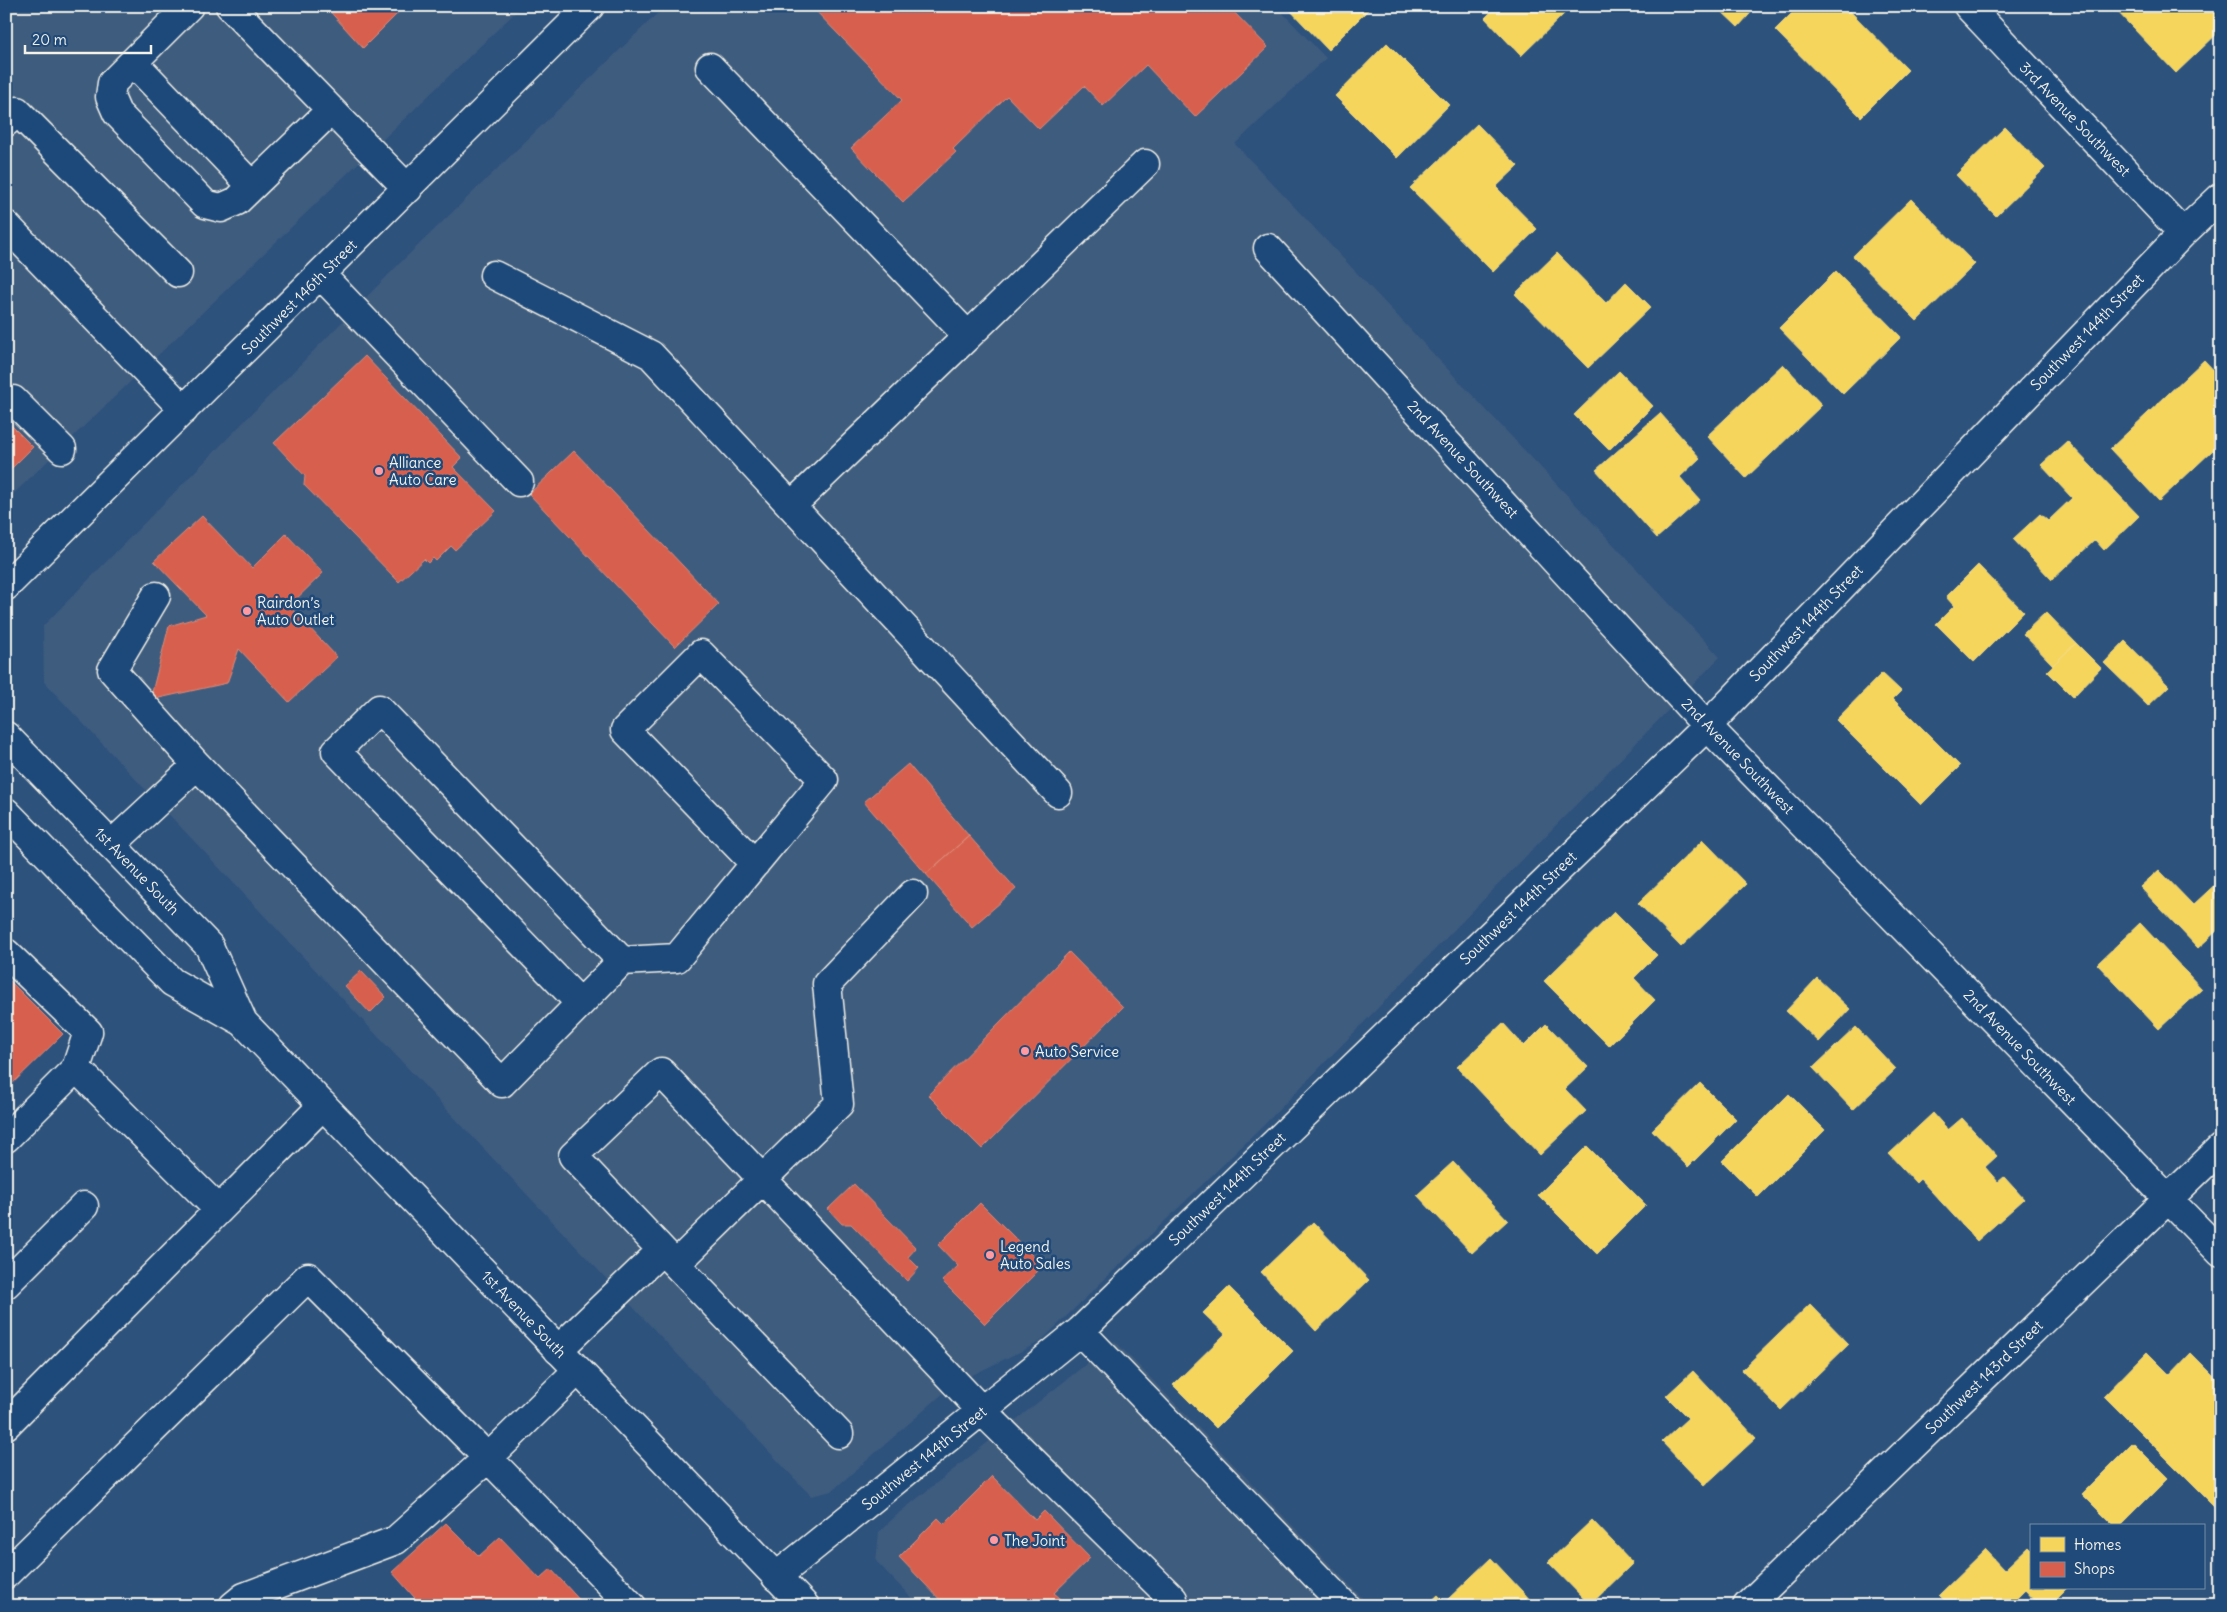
<svg xmlns="http://www.w3.org/2000/svg" width="2227" height="1612" viewBox="0 0 2227 1612" font-family="Delius,sans-serif">
<style>
.built{fill:#3e5c7e}
.homes{fill:#f6d55c;stroke:#f5dd86}
.shops{fill:#d6604d;stroke:#df8c7c}
.lines{fill:none;stroke-linecap:round;stroke-linejoin:round}
.minor-casing{stroke:#f4f1e8;stroke-width:31}
.major-casing{stroke:#f4f1e8;stroke-width:31}
.minor{stroke:#1f4a7a;stroke-width:28}
.major{stroke:#1f4a7a;stroke-width:28}
.poi-dot{fill:#ff9aa2;stroke:#1f4a7a;stroke-width:2}
.labels{text-anchor:middle;dominant-baseline:central;stroke-width:5;stroke-linejoin:round;paint-order:stroke}
.street-label{font-size:15px;fill:#f4f1e8;stroke:#1f4a7a}
.poi-label{font-size:15px;fill:#f4f1e8;stroke:#1f4a7a;text-anchor:start}
</style>
<rect width="100%" height="100%" fill="#2d527c"/>
<filter id="ink" filterUnits="userSpaceOnUse"><feTurbulence type="fractalNoise" baseFrequency=".02" numOctaves="2"/><feDisplacementMap in="SourceGraphic" scale="10" xChannelSelector="R" yChannelSelector="G"/><feConvolveMatrix kernelMatrix="1 2 1 2 8 2 1 2 1" color-interpolation-filters="sRGB"/></filter>
<g filter="url(#ink)">
<path class="built" d="M6,6h516l-516,495z
M665,6h611l50,52 -91,86 485,513 -457,469 -223,216 -86,42 -122,107 -21,5 -767,-814 -1,-56 358,-364z
M1115,1341l255,265h-451l-43,-45 3,-29 21,-20z"/>
<path class="homes" d="M1286,6h86l-44,44z
M1497,6h64l5,6 -45,44 -36,-38z
M1716,6h41l-19,21z
M1799,6h46l63,64 -47,47 -86,-87z
M2112,6h109v24l-45,43z
M1387,43l62,62 -52,53 -62,-62z
M1477,124l41,42 -22,21 41,42 -44,43 -83,-84z
M2005,127l40,41 -49,48 -40,-41z
M1911,199l64,65 -58,57 -64,-65z
M1557,253l49,50 20,-21 25,25 -63,61 -73,-74z
M1836,271l65,66 -58,57 -64,-66z
M2204,360l17,18v80l-8,-8 -54,51 -49,-52z
M1783,364l39,41 -76,73 -39,-42z
M1619,371l34,35 -44,44 -35,-35z
M1660,413l40,45 -20,19 20,23 -43,38 -61,-68z
M2067,441l72,75 -35,34 -9,-10 -43,40 -39,-41 27,-25 8,7 24,-23 -31,-33z
M1978,565l46,47 -50,50 -38,-38 18,-18 -8,-9z
M2046,612l30,31 -23,22 -30,-31z
M2125,641l44,45 -21,20 -44,-43z
M2076,643l25,25 -28,29 -26,-26z
M1882,673l19,18 -8,8 67,67 -39,39 -85,-85z
M1703,840l43,44 -65,63 -43,-44z
M2159,870l34,35 28,-26v52l-2,-2 -21,19 -58,-61z
M1614,912l43,43 -23,23 21,22 -46,46 -65,-65z
M2140,923l62,66 -43,40 -62,-65z
M1817,978l33,31 -31,33 -33,-31z
M1503,1023l21,23 22,-22 42,43 -23,22 21,22 -46,44 -83,-88z
M1856,1027l40,42 -43,41 -40,-42z
M1700,1083l36,36 -48,48 -36,-37z
M1789,1094l36,36 -67,67 -36,-36z
M1933,1113l15,17 14,-12 35,38 -12,11 13,15 6,-5 20,22 -47,42 -57,-62 -4,4 -27,-29z
M1587,1146l59,59 -49,49 -59,-59z
M1453,1162l55,58 -36,33 -55,-58z
M1313,1222l56,58 -53,51 -55,-59z
M1229,1287l64,64 -77,77 -43,-43 52,-51 -22,-21z
M1810,1304l39,40 -68,66 -39,-40z
M2147,1352l23,23 21,-22 30,30v130l-117,-117z
M1693,1371l63,67 -52,48 -42,-44 26,-24 -22,-22z
M2133,1443l35,35 -48,48h-6l-32,-32z
M1592,1520l41,43 -43,42 -42,-43z
M2028,1547l3,3v38h36l-18,18h-9l-15,-16 -16,16h-59l-11,-11 46,-45 19,20z
M1491,1558l45,48h-86l-4,-5z
M1438,1595l10,11h-22z"/>
<path class="shops" d="M325,6h80l-42,42z
M811,6h417l40,41 -73,70 -49,-52 -43,41 -19,-20 -45,43 -32,-33 -54,53 3,3 -53,50 -52,-54 51,-48z
M365,356l97,102 -9,9 43,44 -41,39 -4,-4 -15,15 -3,-3 -5,5 -4,-4 -25,23 -95,-97 1,-9 -31,-33z
M6,420l27,27 -27,27z
M574,451l145,153 -44,43 -146,-153z
M202,516l50,52 34,-34 37,39 -34,33 48,51 -48,45 -50,-53 -12,34 -77,17 19,-74 37,-11 -52,-54z
M908,764l61,72 -43,38 -62,-72z
M969,836l47,53 -44,38 -46,-53z
M1069,952l54,55 -141,142 -54,-54z
M361,971l25,26 -16,16 -25,-27z
M6,977l57,57 -57,56z
M854,1184l62,64 -8,9 11,11 -12,13 -56,-57h-9l-14,-15z
M980,1203l63,63 -58,58 -43,-43 16,-15 -20,-21z
M992,1476l43,44 9,-9 46,47 -36,35 6,5 -8,8h-106l-47,-49 39,-39 6,6z
M446,1523l33,33 21,-19 40,42 11,-10 34,37h-163l-30,-34z"/>
<g class="lines">
<defs>
<path id="minor" d="M189,6l-77,77 -2,14 7,16 88,91 16,4 16,-7 94,-91
M230,6l178,183
M1968,6l215,227
M133,62l119,124
M710,67l258,269 177,-172
M6,122l11,-11 161,162
M6,225l178,185
M1268,248l439,478 514,527
M321,275l198,207
M494,275l157,80 407,438
M6,407l7,-7 49,49
M791,506l177,-170
M6,586l584,-580
M156,596l-44,74 85,95 305,318 120,-122 55,-3 147,-178 -123,-126 -76,76 130,134
M111,845l86,-80
M6,953l82,79 -12,36
M580,1003l-244,-252 43,-42 243,252
M6,1138l70,-70 143,142
M663,1251l176,183
M676,1264l163,-160 -12,-120 86,-90
M6,1284l78,-78
M1080,1331l265,275
M558,1350l104,-100 -89,-94 88,-84 321,339 191,188 -7,7
M578,1370l-90,88 144,148
M6,1425l317,-320
M6,1574l302,-297 180,181 -92,82 -152,57 -11,9
M776,1577l304,-246 627,-605 476,-493 38,-36
M1747,1606l474,-458"/>
<path id="major" d="M6,736l203,210 34,76
M6,812l166,170 71,40 562,584"/>
</defs>
<use href="#minor" class="minor-casing"/>
<use href="#major" class="major-casing"/>
<use href="#minor" class="minor"/>
<use href="#major" class="major"/>
</g>
</g>
<g class="poi-dot">
<circle cx="379" cy="471" r="5"/>
<circle cx="247" cy="611" r="5"/>
<circle cx="1025" cy="1051" r="5"/>
<circle cx="990" cy="1255" r="5"/>
<circle cx="994" cy="1540" r="5"/>
</g>
<g class="labels">
<g class="street-label">
<text transform="translate(2075 119) rotate(46)">3rd Avenue Southwest</text>
<text transform="translate(299 297) rotate(-45)">Southwest 146th Street</text>
<text transform="translate(2087 332) rotate(-46)">Southwest 144th Street</text>
<text transform="translate(1463 459) rotate(47)">2nd Avenue Southwest</text>
<text transform="translate(1806 623) rotate(-46)">Southwest 144th Street</text>
<text transform="translate(1738 756) rotate(46)">2nd Avenue Southwest</text>
<text transform="translate(137 871) rotate(46)">1st Avenue South</text>
<text transform="translate(1518 908) rotate(-44)">Southwest 144th Street</text>
<text transform="translate(2020 1047) rotate(46)">2nd Avenue Southwest</text>
<text transform="translate(1227 1189) rotate(-44)">Southwest 144th Street</text>
<text transform="translate(524 1314) rotate(46)">1st Avenue South</text>
<text transform="translate(1984 1377) rotate(-44)">Southwest 143rd Street</text>
<text transform="translate(924 1458) rotate(-39)">Southwest 144th Street</text>
</g>
<g class="poi-label">
<text x="389" y="462">Alliance<tspan x="389" dy="17">Auto Care</tspan></text>
<text x="257" y="602">Rairdon’s<tspan x="257" dy="17">Auto Outlet</tspan></text>
<text x="1035" y="1051">Auto Service</text>
<text x="1000" y="1246">Legend<tspan x="1000" dy="17">Auto Sales</tspan></text>
<text x="1004" y="1540">The Joint</text>
</g>
</g>
<rect width="2227" height="1612" fill="none" stroke="#1f4a7a" stroke-width="25"/>
<rect x="12" y="12" width="2202" height="1587" fill="none" stroke="#f4f1e8" stroke-width="2" filter="url(#ink)"/>
<rect x="2030" y="1524" width="175" height="65" fill="#1f4a7a" stroke="#748da6"/>
<rect x="2040" y="1537" width="25" height="15" fill="#f6d55c" stroke="#748da6"/>
<text x="2074" y="1550" font-size="15" fill="#f4f1e8">Homes</text>
<rect x="2040" y="1562" width="25" height="15" fill="#d6604d" stroke="#748da6"/>
<text x="2074" y="1574" font-size="15" fill="#f4f1e8">Shops</text>
<path d="M25 45v8h126v-8" fill="none" stroke="#f4f1e8" stroke-width="2.5"/>
<text x="32" y="45" font-size="15" fill="#f4f1e8" stroke="#1f4a7a" stroke-width="4" paint-order="stroke">20 m</text>
</svg>
